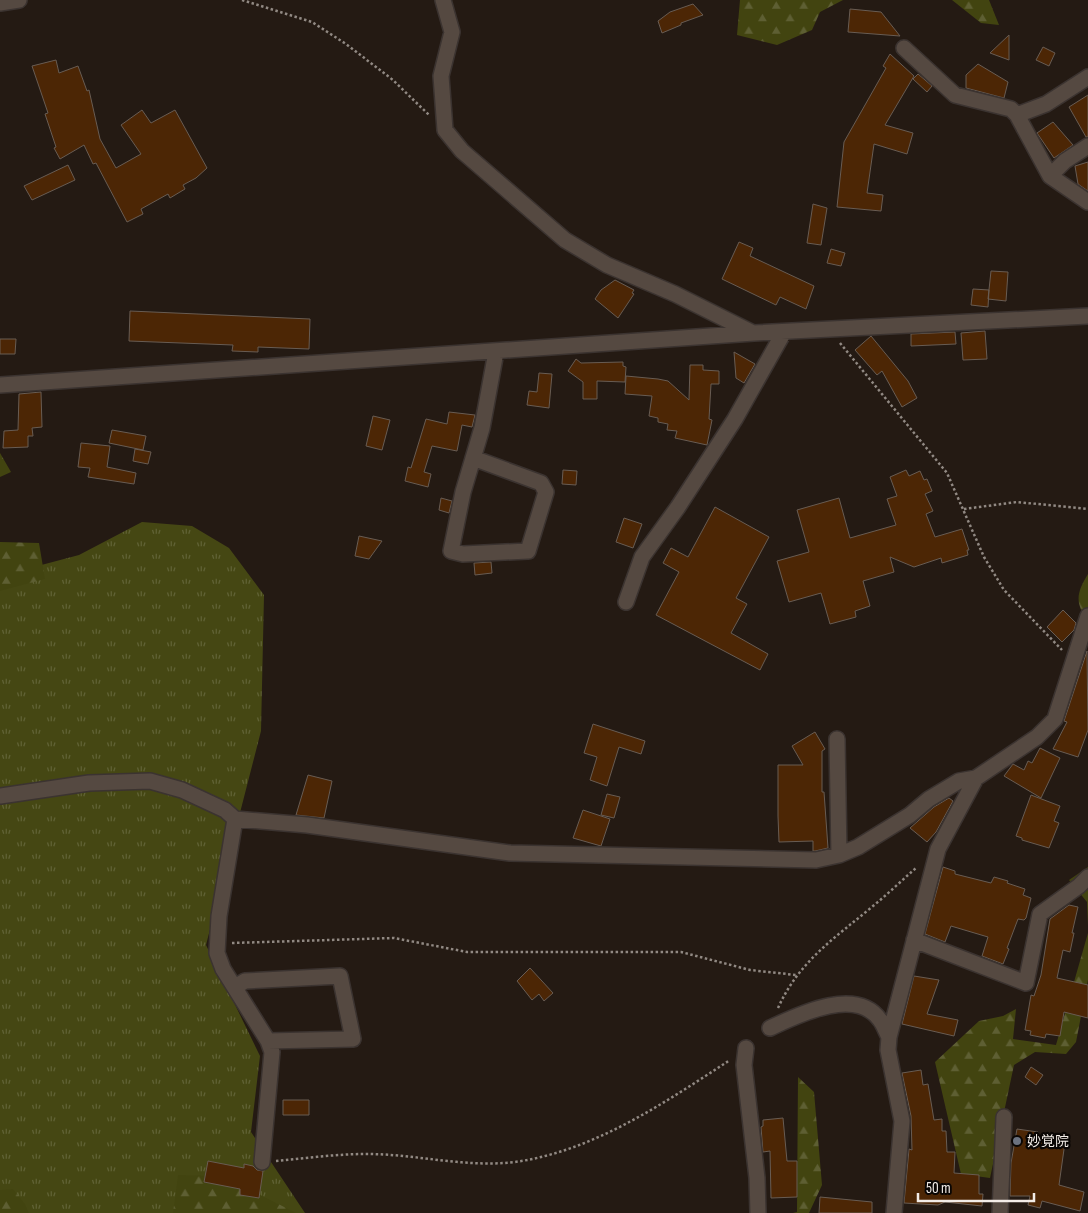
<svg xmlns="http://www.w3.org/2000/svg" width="1088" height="1213" viewBox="0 0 1088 1213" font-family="'Sofia Sans Condensed','Noto Sans JP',sans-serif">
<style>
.grass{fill:url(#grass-tufts)}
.forest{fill:url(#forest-firs)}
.building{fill:#4c2605;stroke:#685c53}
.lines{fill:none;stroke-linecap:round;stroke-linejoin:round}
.minor-casing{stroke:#3b3330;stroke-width:18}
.path{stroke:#918983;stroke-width:2.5;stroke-dasharray:2.5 2.5;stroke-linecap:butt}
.minor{stroke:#554941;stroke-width:15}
.worship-dot{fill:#6b7280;stroke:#0a0604;stroke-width:2}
.labels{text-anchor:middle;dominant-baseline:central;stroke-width:4.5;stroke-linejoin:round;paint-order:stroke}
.poi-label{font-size:14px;fill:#f3ece7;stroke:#0a0604;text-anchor:start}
</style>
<defs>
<pattern id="grass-tufts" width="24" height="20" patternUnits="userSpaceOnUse" patternTransform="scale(1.25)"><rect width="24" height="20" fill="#454713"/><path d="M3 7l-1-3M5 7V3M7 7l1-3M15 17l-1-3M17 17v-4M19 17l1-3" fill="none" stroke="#606235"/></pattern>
<pattern id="forest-firs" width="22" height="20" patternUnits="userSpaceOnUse" patternTransform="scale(1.25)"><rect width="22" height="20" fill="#424410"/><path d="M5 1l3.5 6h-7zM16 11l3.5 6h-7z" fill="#5e5f33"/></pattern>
</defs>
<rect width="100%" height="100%" fill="#241a13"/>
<path class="grass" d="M142,522l50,4 37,22 35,47 -3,136 -55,214 54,111 -9,76 54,81h-305v-637l79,-21z"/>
<path class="forest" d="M740,0h155h-52l-23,12 -8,18 -35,15 -40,-10z
M952,0h37l10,25 -18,-2z
M0,453l11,19 -11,5z
M0,542l39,1 6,36 -45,12z
M1088,574v46c-14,-17 -11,-28 0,-46z
M1088,867v58l-1,-23 -18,-22z
M1088,933v47l-12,62 -10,12 -31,-2 -21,13 -24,113 -29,-4 -26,-112 44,-41 24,-5 13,-7 -3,30 43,6z
M798,1077l16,15 8,93 -13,28h-16l4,-1z
M178,1175l45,1 73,37h-123z
M13,1189l12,15 4,9h-29v-23z"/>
<path class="building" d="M693,4l10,11 -22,8v2l-19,8 -4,-12 12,-9z
M850,9l31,3 19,24 -52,-4z
M1009,35v25l-19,-7z
M1043,47l12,6 -6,13 -13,-6z
M890,54l24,22 -29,49 28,8 -6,21 -33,-10 -7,49 16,2 -2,16 -44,-4 7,-65 42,-74 -3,-2z
M56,60l3,13 19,-7 9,25 2,-1 11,49 16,29 25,-14 -20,-29 21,-15 9,13 24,-13 32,58 -11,10 -13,7 2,4 -15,9 -2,-4 -27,15 2,5 -16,8 -31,-59 -3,1 -9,-19 -24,14 -6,-11 2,-1 -11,-33 3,-1 -16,-47z
M978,64l30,18 -4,16 -38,-10v-13z
M918,74l14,12 -5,6 -14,-13z
M1088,95v42h-2l-17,-30z
M1053,122l20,23 -19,13 -17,-25z
M1088,162v29l-10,-7 -3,-18z
M68,165l7,15 -43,20 -8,-14z
M813,204l14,4 -6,37 -14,-2z
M739,242l14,6 -3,8 64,30 -8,23 -26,-12 -4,8 -54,-26z
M831,249l14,4 -4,13 -14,-3z
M991,271l17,1 -2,29 -18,-2z
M615,280l19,10 -2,3 2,1 -16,24 -23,-19 6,-9z
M973,289l16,1 -1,17 -17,-2z
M130,311l180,8 -1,30 -51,-2v5l-26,-1 1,-6 -104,-4z
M985,331l2,28 -24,1 -2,-27z
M955,332l1,12 -45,2v-12z
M871,336l37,45 9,17 -15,9 -20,-36 -5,4 -22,-25z
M0,339h16l-1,15h-15z
M734,352l21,12 -11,19 -8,-5z
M576,359l5,4 42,-1v4l3,1 -1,15 -28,-1v18h-14v-17l-15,-11z
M690,365h13v5l16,1v13h-8l-2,35 3,1 -5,25 -32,-7 2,-7 -10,-1 1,-6 -10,-2v-4l-9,-2 3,-20 -27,-2 1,-18 32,3 10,2 21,19z
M539,373l13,1 -3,34 -22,-3 2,-14 8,1z
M41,392l1,35 -10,1 1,8h-5v11l-25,1 1,-17 14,-1 1,-36z
M449,412l26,3 -3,12 -10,-2 -5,26 -25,-5 -8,26 7,2 -3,13 -23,-6 3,-14 3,1 15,-49 21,5z
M373,416l17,4 -8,30 -16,-4z
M112,430l34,6 -3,14 -34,-7z
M81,443l29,3 -3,21 29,6 -2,11 -46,-7 2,-9 -12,-1z
M135,449l16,3 -3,12 -15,-3z
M563,470l14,1 -1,14 -14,-1z
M906,470l3,6 11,-5 4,9 3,-1 5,12 -7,3 8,17 -7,3 9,23 27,-8 7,21h-2l1,5 -26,8 -1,-5 -27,9 -24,-10 4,15 -31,9 7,25 -15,5 1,6 -26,7 -9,-31 -32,9 -12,-41 32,-9 -12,-42 42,-12 11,40 46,-13 -9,-26 10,-3 -7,-19z
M441,498l11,3 -3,12 -10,-3z
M715,507l54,30 -33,61 11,6 -16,29 37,21 -8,16 -104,-55 23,-43 -16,-9 8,-15 17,9z
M624,518l18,6 -9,24 -17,-6z
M359,536l23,5 -13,18 -14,-3z
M491,562l1,11 -17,2 -1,-12z
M1063,610l13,13 -2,7 -12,12 -15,-15z
M1087,651l1,79 -10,27 -25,-8 14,-27 -3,-1z
M593,724l52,17 -4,13 -22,-7 -12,39 -17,-6 7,-23 -13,-4z
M815,732l10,17 -3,2v41h2l4,56 -13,3h-2v-10l-34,1 -1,-26v-51h25l-11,-19z
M1040,748l20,10 -19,40 -37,-22 9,-12 11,6 4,-9 4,2z
M308,775l24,6 -8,37 -28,-3z
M607,794l13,3 -6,21 -13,-3z
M1031,795l29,11 -6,15 5,2 -10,25 -27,-8v-2l-6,-2z
M949,798l4,3 -17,31 -9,10 -17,-14 24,-21z
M583,810l27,9 -9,27 -28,-8z
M943,867l12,4v3l36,9 3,-6 14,4 -1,2 18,6 -2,6 8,3 -5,20 -2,2 -6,-1 -11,29 2,1 -6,15 -21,-8 6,-19 -37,-11 -6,16 -20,-8z
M1069,905l9,2 -6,26h2l-4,19 -7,-2 -6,28 31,7v33l-24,-6 -4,24 -14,-2 -1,4 -15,-3 1,-4 -6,-1 6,-35 3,1 7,-21 9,-56z
M530,968l23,25 -9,8 -5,-7 -7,6 -15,-19z
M914,976l25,4 -12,34 31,6 -4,16 -52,-12z
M1031,1067l12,8 -7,10 -11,-8z
M921,1070l2,15 5,-1 6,36 8,-1v12h4l1,21h8l-1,21 25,2v19h4l-1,12 -37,-4 -7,3 -34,-2 5,-54 3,1 -1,-34 -9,-43z
M283,1100h26v15h-26z
M783,1118l4,43h10v36l-26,1 -1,-47 -7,1 -2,-25 2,-1v-6z
M1017,1129l21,3v6l27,4 -6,43 25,7 -4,19 -38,-10 -2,7 -12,-3 2,-9h-20l1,-33z
M208,1161l36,7v-4l9,2 4,4 6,1 -4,27 -19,-3v-6l-36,-7z
M820,1197l52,5v11h-53z"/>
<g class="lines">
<defs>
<path id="minor" d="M443,0l9,32 -11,44 4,54 17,21 103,89 42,25 68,29 78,39
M0,3l19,-3
M904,48l51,47 56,14 6,6 33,61 38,26
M1017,115l29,-11 42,-27
M1050,176l15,-15 23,-15
M0,385l754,-52 334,-17
M473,458l68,25 5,9 -18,59 -65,3 -12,-3 12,-59 19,-64 14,-76
M626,602l16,-45 36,-50 57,-88 49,-87
M837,739l2,116
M0,796l89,-13 61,-2 32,9 43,20 10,9 72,6 203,28 306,7 23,-5 19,-8 52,-32 19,-16 30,-18 17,-3 61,-41 18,-18 33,-103
M235,819l-16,97 -2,37 6,16 45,72 4,11 -10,110
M914,940l112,43 14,-69 39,-28 9,-9
M235,987l10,-6 95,-5 13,63 -85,2
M770,1028c28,-13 86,-42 110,-8 4,5 6,12 9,17
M746,1048l-2,17 13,113 1,35
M894,1213l8,-92 -14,-71 1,-13 49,-188 38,-71
M1000,1213l4,-96"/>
</defs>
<use href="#minor" class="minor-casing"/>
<path class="path" d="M242,0l70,22 34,22 47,36 36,35
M840,343l107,130 37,84 20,33 58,60
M964,509l53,-7 71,7
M232,943l162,-5 73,14h214l69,18 46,5
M778,1008c21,-47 57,-70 95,-102 15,-12 29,-26 43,-38
M276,1161c30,-3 61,-7 91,-7 49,0 98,14 148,8 79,-11 149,-59 215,-102"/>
<use href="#minor" class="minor"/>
</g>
<circle class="worship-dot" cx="1017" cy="1141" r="5"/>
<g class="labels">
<g class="poi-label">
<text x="1027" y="1141">妙覚院</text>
</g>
</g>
<path d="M918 1193v8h116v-8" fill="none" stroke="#f3ece7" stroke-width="2.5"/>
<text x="926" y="1193" font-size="15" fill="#f3ece7" stroke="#0a0604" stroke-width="4" paint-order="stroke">50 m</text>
</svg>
